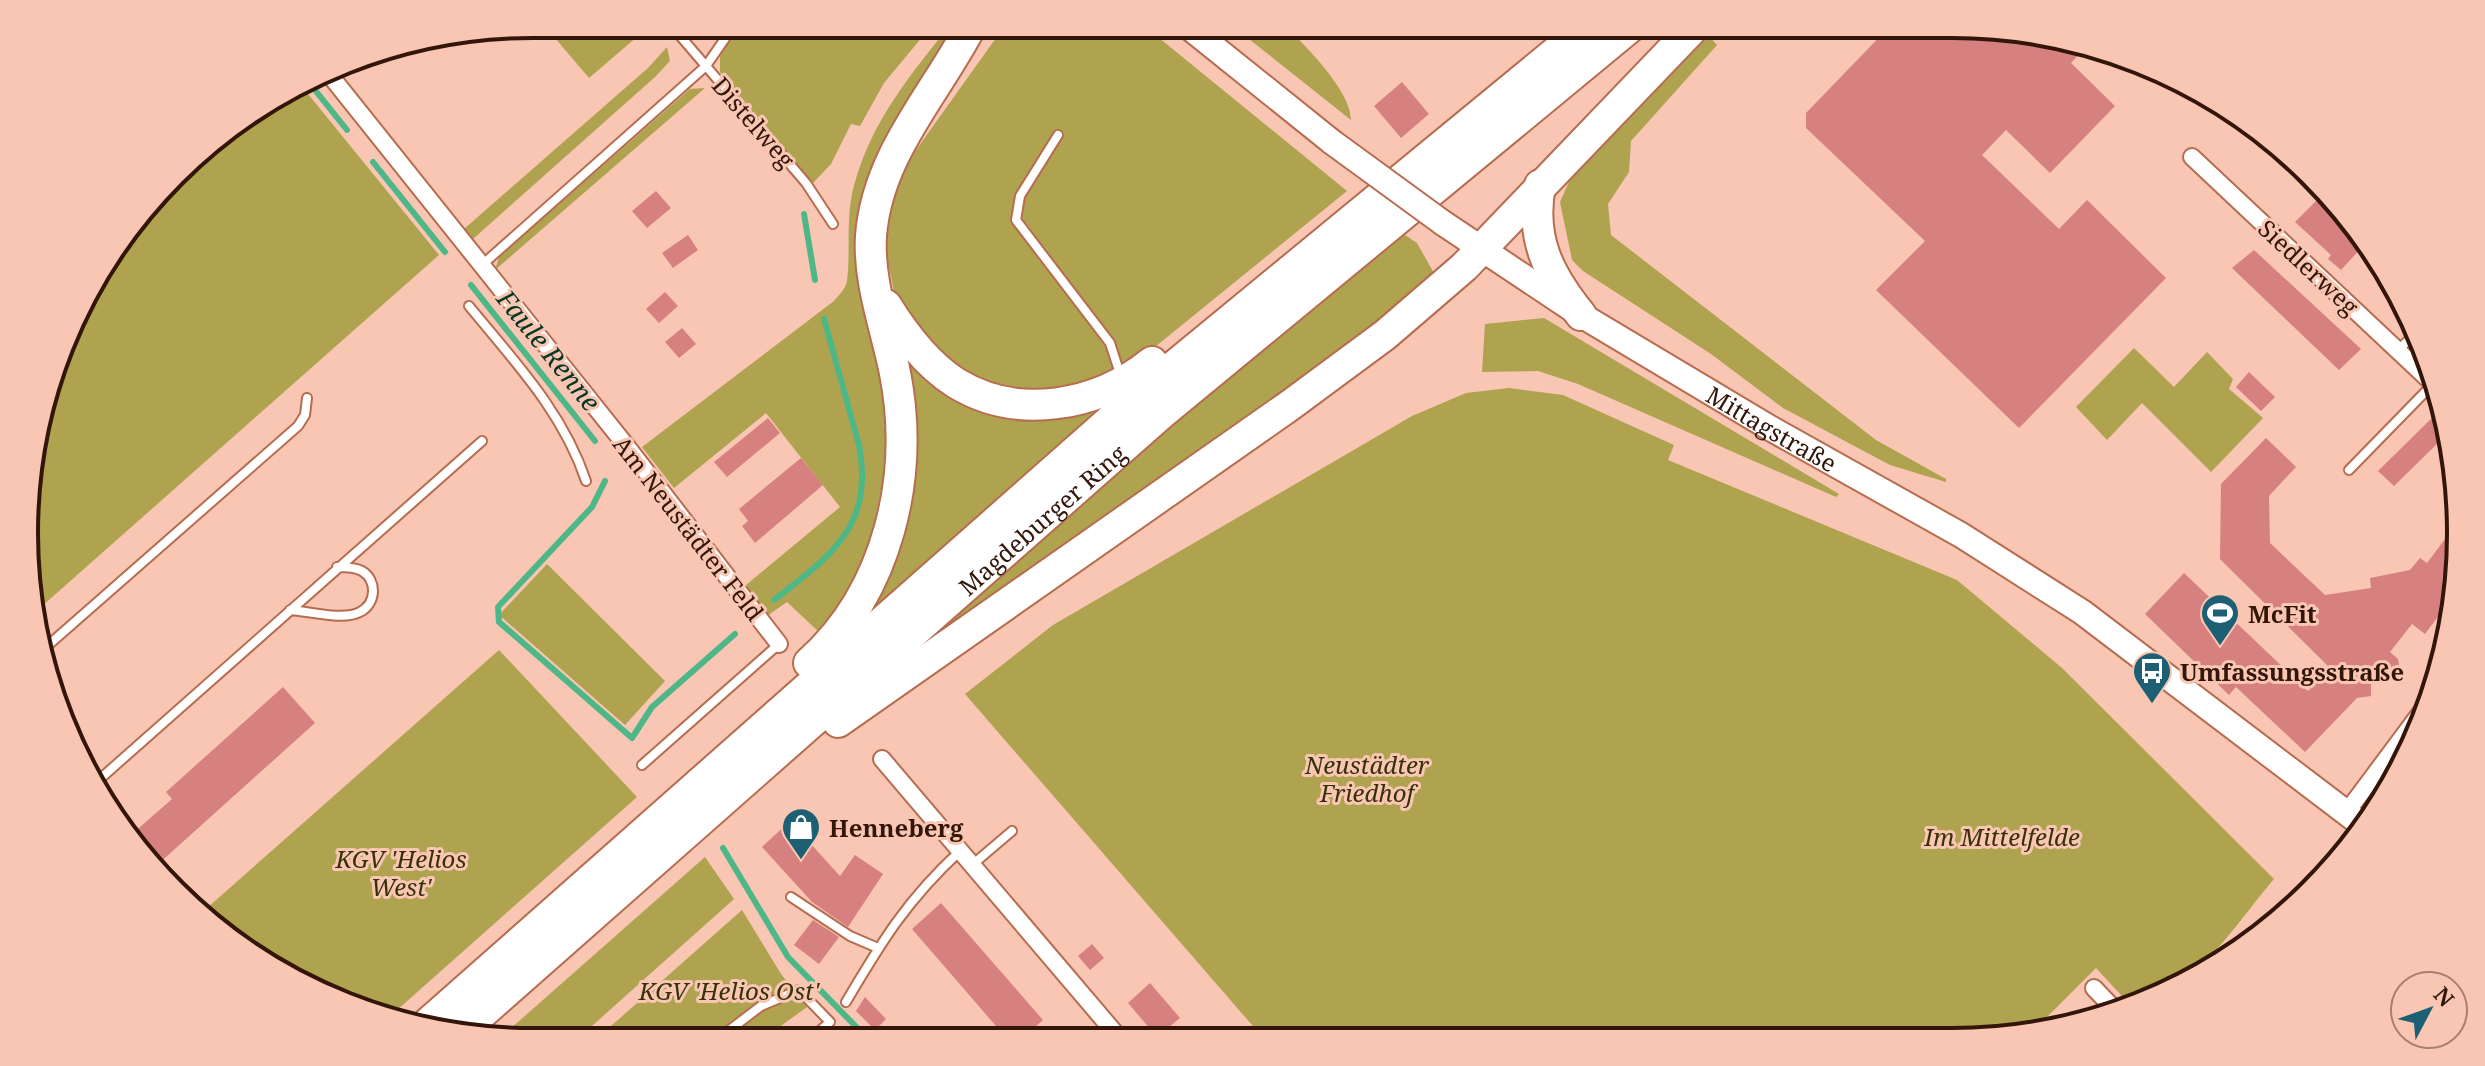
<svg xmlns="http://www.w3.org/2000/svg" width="2485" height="1066" viewBox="0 0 2485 1066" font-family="'Noto Serif',serif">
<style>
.green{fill:#afa34f}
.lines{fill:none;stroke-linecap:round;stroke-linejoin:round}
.stream{stroke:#4eb787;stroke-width:6}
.building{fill:#d68180}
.lane-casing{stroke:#b76c4f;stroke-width:12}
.street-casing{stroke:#b76c4f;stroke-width:20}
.secondary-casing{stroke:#b76c4f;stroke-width:28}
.highway-casing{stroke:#b76c4f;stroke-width:34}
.lane{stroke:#fff;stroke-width:8}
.street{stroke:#fff;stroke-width:16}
.secondary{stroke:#fff;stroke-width:24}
.highway{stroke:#fff;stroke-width:30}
.secondary-bridge-casing{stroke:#b76c4f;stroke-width:28;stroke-linecap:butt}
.secondary-bridge{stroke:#fff;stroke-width:24}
.labels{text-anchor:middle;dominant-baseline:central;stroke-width:6;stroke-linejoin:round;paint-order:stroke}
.street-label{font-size:24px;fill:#331509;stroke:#f8c6b3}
.poi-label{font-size:24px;font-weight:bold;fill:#331509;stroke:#f8c6b3;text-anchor:start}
.park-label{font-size:24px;font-style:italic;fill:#383206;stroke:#f8c6b3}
.water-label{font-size:26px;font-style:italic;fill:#073623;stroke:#f8c6b3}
.rim{fill:none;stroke:#331509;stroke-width:4}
</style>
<rect width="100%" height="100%" fill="#f8c6b3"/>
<path class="green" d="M543,24h109l-63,54z
M740,24h36l-4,4 10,11v-15h151l-49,59 -24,43 -9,-2 -20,40 -18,19 -93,-111v-16z
M951,24h12l-82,131 7,258 -4,61 -17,85 -47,74 -33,-31 -20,14 -21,-31 94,-78 -74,-94 -92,75 -32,-41 192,-146c5,-6 12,-13 13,-20 4,-34 -2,-66 8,-99 18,-63 56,-108 96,-158z
M1006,24h136l205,167 -213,173 -82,29 -68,-8 -40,-23 -49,-66 -10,-48 4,-35 17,-49z
M1230,24h54c20,21 67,66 67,96z
M1709,36l8,9 -86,96 -2,31 -21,32 3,31 265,205 70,39v3l-56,-17 -107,-57 -72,-54 -128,-83 -11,-11 -12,-58 12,-27z
M667,47l3,14 -15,16 -182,162 -9,-10 184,-161z
M705,88l-210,182 4,-13 191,-168z
M304,89l135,166 -406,359 -5,-14 6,-166 58,-155 106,-129z
M1402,233l15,10 18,32 -80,67 -476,337 219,-195z
M1544,318l295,176 -3,3 -258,-113 -40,-13 -56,1 3,-48z
M898,348l72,52 155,-9 -279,245 28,-46z
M2134,348l40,39 33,-35 26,27 -4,10 34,29 -52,54 -69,-69 -35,37 -31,-33z
M1509,388l54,7 111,50 -6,15 289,120 105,88 212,211c-41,48 -77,111 -142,128l-36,-39 -67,67 -10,3 -754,2 -300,-346 88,-69 359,-209 54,-23z
M547,564l118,117 -40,44 -126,-110z
M499,650l138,147 -249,221 -19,-3 -171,-99z
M705,857l29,42 -160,143h-41l-32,-5z
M742,910l39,64 26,33 -47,34 -167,1z"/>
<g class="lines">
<path class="stream" d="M311,85l36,45
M373,162l72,90
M804,214l11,66
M471,285l124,156
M605,481l-13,26 -94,100 1,15 133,116 20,-31 83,-73
M774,600c58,-45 100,-74 85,-155l-35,-126
M723,848l65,109 82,84"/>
</g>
<path class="building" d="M1892,24h60l135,22 -16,17 44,43 -65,67 -44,-43 -24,25 77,74 28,-29 79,78 -147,150 -143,-138 49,-49 -119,-113v-15z
M1402,82l27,32 -28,24 -27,-32z
M656,191l15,17 -24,20 -15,-17z
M2322,195l40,52 -21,23 -13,-11 3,-4 -36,-33z
M688,235l10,15 -25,18 -11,-15z
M2254,250l107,99 -22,21 -107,-102z
M665,292l13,14 -19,17 -13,-14z
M682,328l14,16 -17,14 -14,-16z
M2249,372l26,25 -14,14 -25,-24z
M2437,413l6,25 -49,48 -16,-15z
M768,418l12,15 -53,44 -13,-15z
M2266,438l30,29 -27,29 1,47 55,52 46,-7 -1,-10 40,-8 10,-12 7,5 30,-40 -11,83 -21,28 -13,-10 -22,28 8,7 3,18 -30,2v17l-14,2 -52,54 -69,-65 -7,8 -84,-81 39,-41 124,118 22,-23 -110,-109 1,-75z
M801,458l22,27 -68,58 -13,-17 6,-5 -9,-12z
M283,687l32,36 -159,143 -25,-31 41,-36 -6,-7z
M790,821l50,55 15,-21 28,19 -35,53 -36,-25 -50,-55z
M941,903l102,117 -24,21h-10l-97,-112z
M813,920l26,17 -20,27 -25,-19z
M1092,944l12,14 -14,12 -12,-14z
M1150,983l30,35 -23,19 -29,-34z
M865,997l21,22 -11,11 -19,-19z"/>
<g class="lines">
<defs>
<path id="lane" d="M670,24l136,159 27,41
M1058,135l-38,61 -4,24 94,123 11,34
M482,265l224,-199 29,-42
M469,306c46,56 94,106 117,175
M2398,350l17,-16
M2349,470l81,-83
M290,610c18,1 53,11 70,2 17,-9 17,-32 2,-41 -7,-4 -17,-4 -25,-4
M45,648l253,-222 7,-11 2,-17
M642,765l137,-121
M92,786l390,-345
M972,865l40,-34
M791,897l59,39 28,12
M846,1002c36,-61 61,-102 114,-151
M715,1041l46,-35 38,-16 31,32 -22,19"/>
<path id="street" d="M329,74l299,374 151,196
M2192,157l235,221
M882,759l239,281
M2346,813l88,-118
M2094,988l22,23"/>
<g id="secondary">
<path d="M1185,24l147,118"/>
<path id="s1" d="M1443,223l138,92 189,113 191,107 121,77 283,215"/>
</g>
<g id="highway">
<path d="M1540,185c-10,53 8,89 41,130"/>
<path d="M886,305c18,29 40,59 70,78 62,38 142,23 196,-21"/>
<path d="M809,663c80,-72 106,-188 86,-290 -9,-45 -27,-92 -24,-137 6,-82 65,-142 101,-212"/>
<path d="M838,722l451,-316 96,-71 79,-68 233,-243"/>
<path d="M427,1024l713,-630 450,-370"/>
<path id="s2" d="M463,1030l697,-615 474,-391"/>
</g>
</defs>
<use href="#lane" class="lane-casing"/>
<use href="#street" class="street-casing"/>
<use href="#secondary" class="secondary-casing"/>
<use href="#highway" class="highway-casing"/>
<use href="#lane" class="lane"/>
<use href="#street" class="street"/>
<use href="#secondary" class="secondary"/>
<use href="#highway" class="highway"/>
<defs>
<path id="secondary-bridge" d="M1332,142l111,81"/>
</defs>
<use href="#secondary-bridge" class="secondary-bridge-casing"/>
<use href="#secondary-bridge" class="secondary-bridge"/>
</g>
<defs>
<symbol id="stadium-pin" viewBox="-11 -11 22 30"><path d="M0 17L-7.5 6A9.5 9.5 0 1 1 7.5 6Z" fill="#1d6074" stroke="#f8c6b3"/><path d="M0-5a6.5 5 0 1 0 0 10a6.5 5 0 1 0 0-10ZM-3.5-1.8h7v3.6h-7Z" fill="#fff"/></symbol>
<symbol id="bus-pin" viewBox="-11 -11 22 30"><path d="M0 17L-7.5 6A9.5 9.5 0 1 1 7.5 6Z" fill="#1d6074" stroke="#f8c6b3"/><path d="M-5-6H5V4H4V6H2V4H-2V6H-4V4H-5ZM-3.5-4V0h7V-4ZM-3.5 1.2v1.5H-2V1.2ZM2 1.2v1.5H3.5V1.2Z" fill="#fff"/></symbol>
<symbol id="shop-pin" viewBox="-11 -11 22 30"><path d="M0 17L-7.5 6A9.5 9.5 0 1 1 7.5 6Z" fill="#1d6074" stroke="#f8c6b3"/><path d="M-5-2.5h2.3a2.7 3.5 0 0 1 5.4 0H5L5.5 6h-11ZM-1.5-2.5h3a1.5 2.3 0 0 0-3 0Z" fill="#fff"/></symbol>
</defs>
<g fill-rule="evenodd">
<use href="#stadium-pin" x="2198" y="591" width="44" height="60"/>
<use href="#bus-pin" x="2130" y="649" width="44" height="60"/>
<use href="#shop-pin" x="779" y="805" width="44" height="60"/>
</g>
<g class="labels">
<g class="street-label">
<text transform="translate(754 122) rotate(49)">Distelweg</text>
<text transform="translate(2309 267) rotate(43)">Siedlerweg</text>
<text stroke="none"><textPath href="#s1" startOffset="388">Mittagstraße</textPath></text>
<text stroke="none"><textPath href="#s2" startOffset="772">Magdeburger Ring</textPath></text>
<text transform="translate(689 528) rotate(52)">Am Neustädter Feld</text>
</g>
<g class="poi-label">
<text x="2248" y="613">McFit</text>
<text x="2180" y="671">Umfassungsstraße</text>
<text x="829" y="827">Henneberg</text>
</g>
<g class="park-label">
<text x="1367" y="764">Neustädter<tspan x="1367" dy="28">Friedhof</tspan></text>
<text x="2002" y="836">Im Mittelfelde</text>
<text x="401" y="858">KGV 'Helios<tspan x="401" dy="28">West'</tspan></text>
<text x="729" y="990">KGV 'Helios Ost'</text>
</g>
<g class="water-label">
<text transform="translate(549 350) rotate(51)">Faule Renne</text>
</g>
</g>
<path d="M0 0H2485V1066H0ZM533 38H1952A495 495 0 0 1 2447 533V533A495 495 0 0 1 1952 1028H533A495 495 0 0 1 38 533V533A495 495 0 0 1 533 38Z" fill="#f8c6b3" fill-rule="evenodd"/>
<path class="rim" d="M533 38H1952A495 495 0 0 1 2447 533V533A495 495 0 0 1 1952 1028H533A495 495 0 0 1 38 533V533A495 495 0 0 1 533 38Z"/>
<g transform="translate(2429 1010) rotate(49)"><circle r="38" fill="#f8c6b3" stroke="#a97f6f" stroke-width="2"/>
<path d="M0-6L14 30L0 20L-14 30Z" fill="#1d6074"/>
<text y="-12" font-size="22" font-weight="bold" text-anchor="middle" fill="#331509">N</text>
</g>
</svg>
